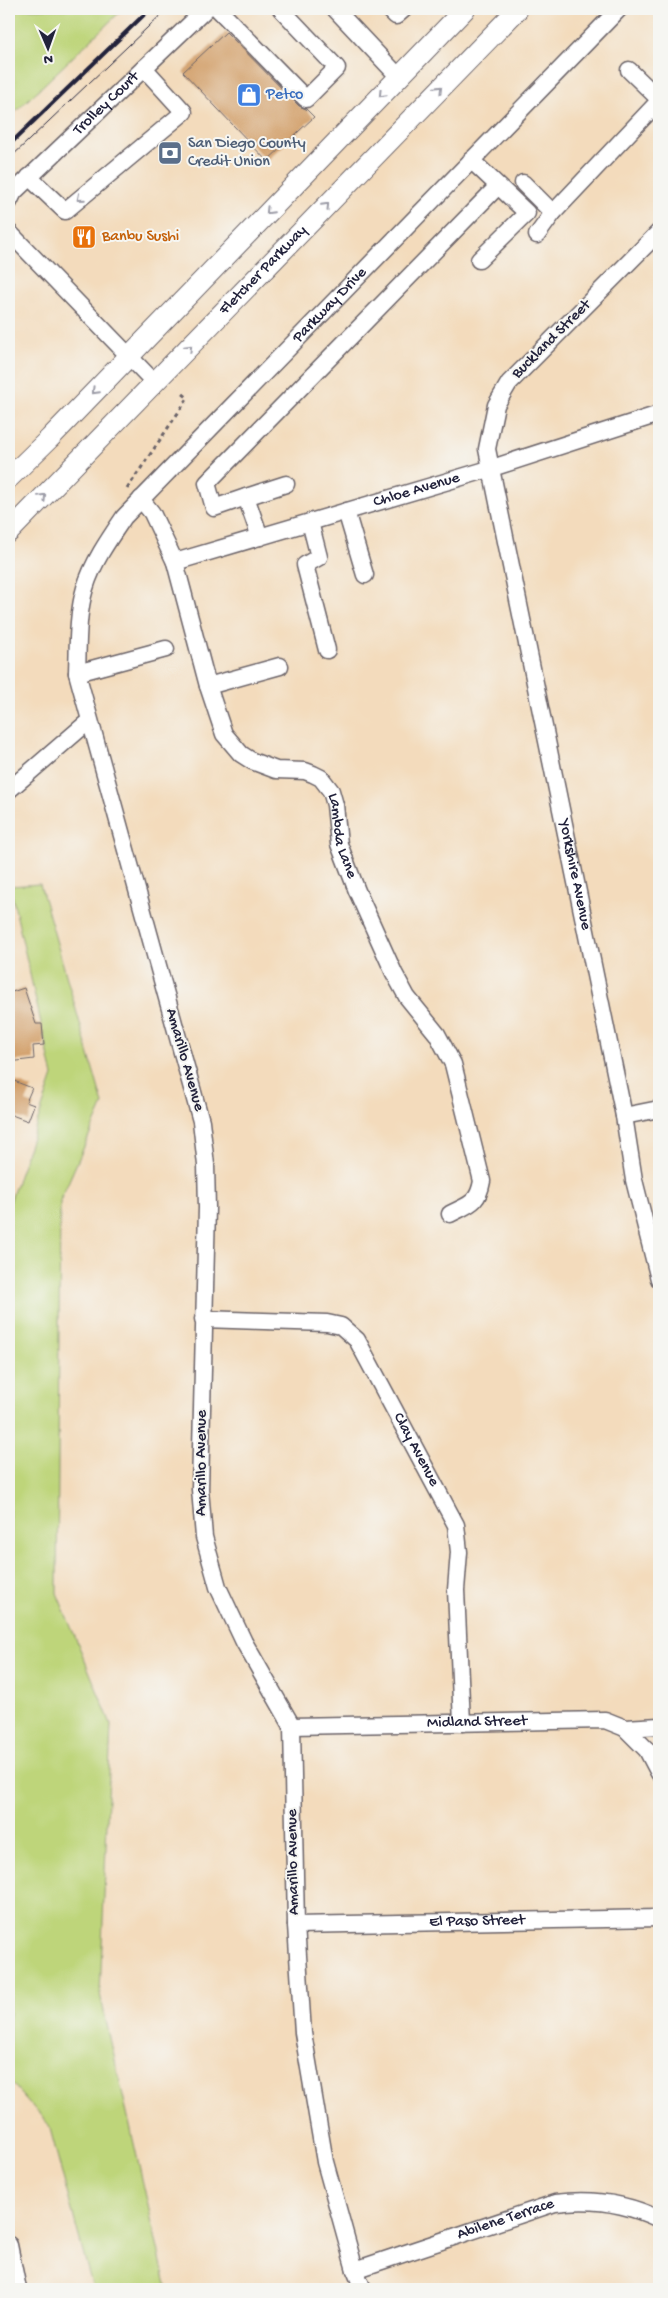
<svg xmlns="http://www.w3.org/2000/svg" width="668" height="2298" viewBox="0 0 668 2298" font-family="'Gochi Hand',sans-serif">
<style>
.green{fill:#bed57a;stroke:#707c5a}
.building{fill:#d29f69}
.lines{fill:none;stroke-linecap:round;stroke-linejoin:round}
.minor-casing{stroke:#6b6368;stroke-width:19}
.major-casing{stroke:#6b6368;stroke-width:22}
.path{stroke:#6b6368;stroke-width:3;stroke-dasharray:4 4;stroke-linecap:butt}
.minor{stroke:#fff;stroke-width:16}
.major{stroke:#fff;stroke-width:20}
.tram{stroke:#22223b;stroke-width:1}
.rail{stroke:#22223b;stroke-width:4}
.oneway{stroke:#9c9ca7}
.labels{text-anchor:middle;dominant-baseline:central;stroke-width:4;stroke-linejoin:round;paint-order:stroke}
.shop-label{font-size:16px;fill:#366cbe;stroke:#f6f6f2;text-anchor:start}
.street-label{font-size:16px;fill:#22223b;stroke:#f6f6f2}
.service-label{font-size:16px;fill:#4e5e75;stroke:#f6f6f2;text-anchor:start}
.food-label{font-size:16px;fill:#c56008;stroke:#f6f6f2;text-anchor:start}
</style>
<rect width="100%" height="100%" fill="#f6f6f2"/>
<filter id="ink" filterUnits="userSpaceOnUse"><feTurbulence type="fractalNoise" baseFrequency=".02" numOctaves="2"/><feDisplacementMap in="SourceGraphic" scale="10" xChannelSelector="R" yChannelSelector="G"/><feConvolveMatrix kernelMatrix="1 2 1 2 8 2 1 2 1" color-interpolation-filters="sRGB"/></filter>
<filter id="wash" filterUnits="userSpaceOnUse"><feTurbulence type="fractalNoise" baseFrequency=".0096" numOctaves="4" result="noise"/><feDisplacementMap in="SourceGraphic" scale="20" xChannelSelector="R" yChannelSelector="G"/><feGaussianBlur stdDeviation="1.12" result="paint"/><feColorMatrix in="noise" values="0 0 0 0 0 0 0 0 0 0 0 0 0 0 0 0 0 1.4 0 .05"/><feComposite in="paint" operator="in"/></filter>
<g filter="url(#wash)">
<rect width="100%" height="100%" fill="#f3dbbc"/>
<path class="green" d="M9,9h114l-114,109z
M40,884l63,220 -43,97 -3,392 54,131 -11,270 67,295h-74l-44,-164 -40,-45v-875l44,-129 -43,-190z"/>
<g id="blocks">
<path class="building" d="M226,32l73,74 7,3 8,8 -47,44 -84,-89z
M24,988l12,36h6l2,21 -11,1 1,13 -25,3v-69z
M9,1079l23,9 -6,14 8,3 -6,16 -19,-7z"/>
</g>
</g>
<g filter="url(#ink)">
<use href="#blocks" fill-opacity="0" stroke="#6b6368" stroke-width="1"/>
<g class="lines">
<defs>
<g id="minor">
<path d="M218,9l88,90 31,-31 -56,-59"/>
<path d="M335,9l64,68"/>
<path d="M389,9l7,7 8,-7"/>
<path d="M629,70l30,29"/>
<path d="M471,160l56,53 -48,47"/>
<path d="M29,177l36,34 119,-99 -40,-44"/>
<path d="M523,183l30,30"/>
<path id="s1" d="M9,202l5,-10 192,-183"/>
<path d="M9,232l146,151"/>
<path id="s2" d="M659,232l-150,151 -13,22 -9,44 137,667 10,64 25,99"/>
<path d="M537,235l16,-22 106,-112"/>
<path d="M246,497l40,-13"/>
<path id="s3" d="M141,499l11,14 23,49 33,124 16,48 17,20 11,7 24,9 29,1 8,3 8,4 10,13 4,14 4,39 18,47 37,82 13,24 30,37 16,30 29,117c-4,23 -13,23 -32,33"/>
<path d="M346,511l19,64"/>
<path d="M310,522l9,35 -14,8 22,85"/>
<path d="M260,537l-14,-40 -32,11 -7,-25 291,-297"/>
<path id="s4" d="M175,562l314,-93 170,-55"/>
<path d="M77,673l89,-24"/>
<path d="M208,686l72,-20"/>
<path d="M9,790l80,-69"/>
<path d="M624,1116l35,-7"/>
<path id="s5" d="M203,1319l124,4 14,3 16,14 99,185 3,27 -3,38 6,133"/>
<path id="s6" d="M292,1726l313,-6 20,8 34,-2"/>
<path d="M625,1728l22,22 12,23"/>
<path id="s7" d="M296,1925l363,-7"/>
<path d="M9,2245l9,44"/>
<path id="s8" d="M355,2270l200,-67c37,-5 71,0 104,16"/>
<path id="s9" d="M363,2289l-8,-19 -30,-108 -22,-129 -7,-108 -4,-199 -48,-84 -26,-55 -14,-50 -4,-48 7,-281 -1,-43 -5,-44 -124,-448c1,-27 0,-58 8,-85 8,-26 24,-49 39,-71l495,-508"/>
</g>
<g id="major">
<path d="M9,478l41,-40 415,-429"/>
<path id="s10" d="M9,532l509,-523"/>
</g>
</defs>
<use href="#minor" class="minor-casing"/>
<use href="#major" class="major-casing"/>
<path class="path" d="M127,489l61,-91 -6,-5"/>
<use href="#minor" class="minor"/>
<use href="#major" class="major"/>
<path class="tram" d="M9,159l158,-150"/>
<path class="rail" d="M9,145l141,-136"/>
</g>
<defs><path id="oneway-chevron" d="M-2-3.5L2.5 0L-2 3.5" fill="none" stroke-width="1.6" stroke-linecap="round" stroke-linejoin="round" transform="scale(1.25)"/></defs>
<g class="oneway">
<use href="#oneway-chevron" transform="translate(439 89) rotate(-46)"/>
<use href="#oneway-chevron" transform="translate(382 94) rotate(134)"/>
<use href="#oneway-chevron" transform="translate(80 198) rotate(140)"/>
<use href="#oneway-chevron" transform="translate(326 206) rotate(-46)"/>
<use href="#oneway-chevron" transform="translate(269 211) rotate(134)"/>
<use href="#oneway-chevron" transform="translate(189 348) rotate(-46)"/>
<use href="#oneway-chevron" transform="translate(95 391) rotate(134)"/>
<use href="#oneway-chevron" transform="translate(43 497) rotate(-46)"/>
</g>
</g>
<defs>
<symbol id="shop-square" viewBox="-11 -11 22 22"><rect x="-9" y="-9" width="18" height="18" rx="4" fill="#3f7fe0" stroke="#f6f6f2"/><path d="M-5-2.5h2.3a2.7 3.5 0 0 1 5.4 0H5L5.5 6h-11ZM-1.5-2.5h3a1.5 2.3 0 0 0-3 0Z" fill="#fff"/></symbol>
<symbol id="bank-square" viewBox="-11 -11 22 22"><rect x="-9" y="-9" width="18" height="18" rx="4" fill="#5c6f8a" stroke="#f6f6f2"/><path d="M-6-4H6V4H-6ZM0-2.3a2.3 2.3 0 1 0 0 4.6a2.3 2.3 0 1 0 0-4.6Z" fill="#fff"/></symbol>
<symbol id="restaurant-square" viewBox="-11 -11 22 22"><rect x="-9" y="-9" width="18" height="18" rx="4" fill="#e8710a" stroke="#f6f6f2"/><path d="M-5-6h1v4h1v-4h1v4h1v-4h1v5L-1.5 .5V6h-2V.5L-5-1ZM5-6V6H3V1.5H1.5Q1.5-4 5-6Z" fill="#fff"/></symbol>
</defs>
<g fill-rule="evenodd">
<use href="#shop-square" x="235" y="81" width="28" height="28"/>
<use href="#bank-square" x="156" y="139" width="28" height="28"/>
<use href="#restaurant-square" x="70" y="223" width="28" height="28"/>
</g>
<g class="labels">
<g class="shop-label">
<text x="266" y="95">Petco</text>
</g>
<g class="street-label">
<text stroke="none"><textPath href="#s1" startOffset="139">Trolley Court</textPath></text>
<text stroke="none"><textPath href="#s10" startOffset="365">Fletcher Parkway</textPath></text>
<text stroke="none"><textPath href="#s9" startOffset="2124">Parkway Drive</textPath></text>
<text transform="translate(552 340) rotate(-45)">Buckland Street</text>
<text stroke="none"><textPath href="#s4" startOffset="252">Chloe Avenue</textPath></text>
<text stroke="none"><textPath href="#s3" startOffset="425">Lambda Lane</textPath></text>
<text stroke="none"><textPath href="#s2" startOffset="718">Yorkshire Avenue</textPath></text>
<text transform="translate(184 1060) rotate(74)">Amarillo Avenue</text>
<text stroke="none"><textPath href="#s5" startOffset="284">Clay Avenue</textPath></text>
<text transform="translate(202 1463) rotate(-90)">Amarillo Avenue</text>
<text stroke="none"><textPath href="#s6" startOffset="185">Midland Street</textPath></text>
<text transform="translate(294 1862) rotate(-91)">Amarillo Avenue</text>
<text stroke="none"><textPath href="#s7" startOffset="181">El Paso Street</textPath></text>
<text stroke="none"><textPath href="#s8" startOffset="159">Abilene Terrace</textPath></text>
</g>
<g class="service-label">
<text x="188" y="144">San Diego County<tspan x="188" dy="18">Credit Union</tspan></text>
</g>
<g class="food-label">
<text x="102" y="237">Banbu Sushi</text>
</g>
</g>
<rect width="668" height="2298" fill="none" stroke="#f6f6f2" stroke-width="30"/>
<g transform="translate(48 48) rotate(178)" stroke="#f6f6f2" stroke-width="4" paint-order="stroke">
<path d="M0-4L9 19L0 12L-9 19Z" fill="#22223b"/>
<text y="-8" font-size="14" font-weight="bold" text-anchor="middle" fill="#22223b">N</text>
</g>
</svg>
